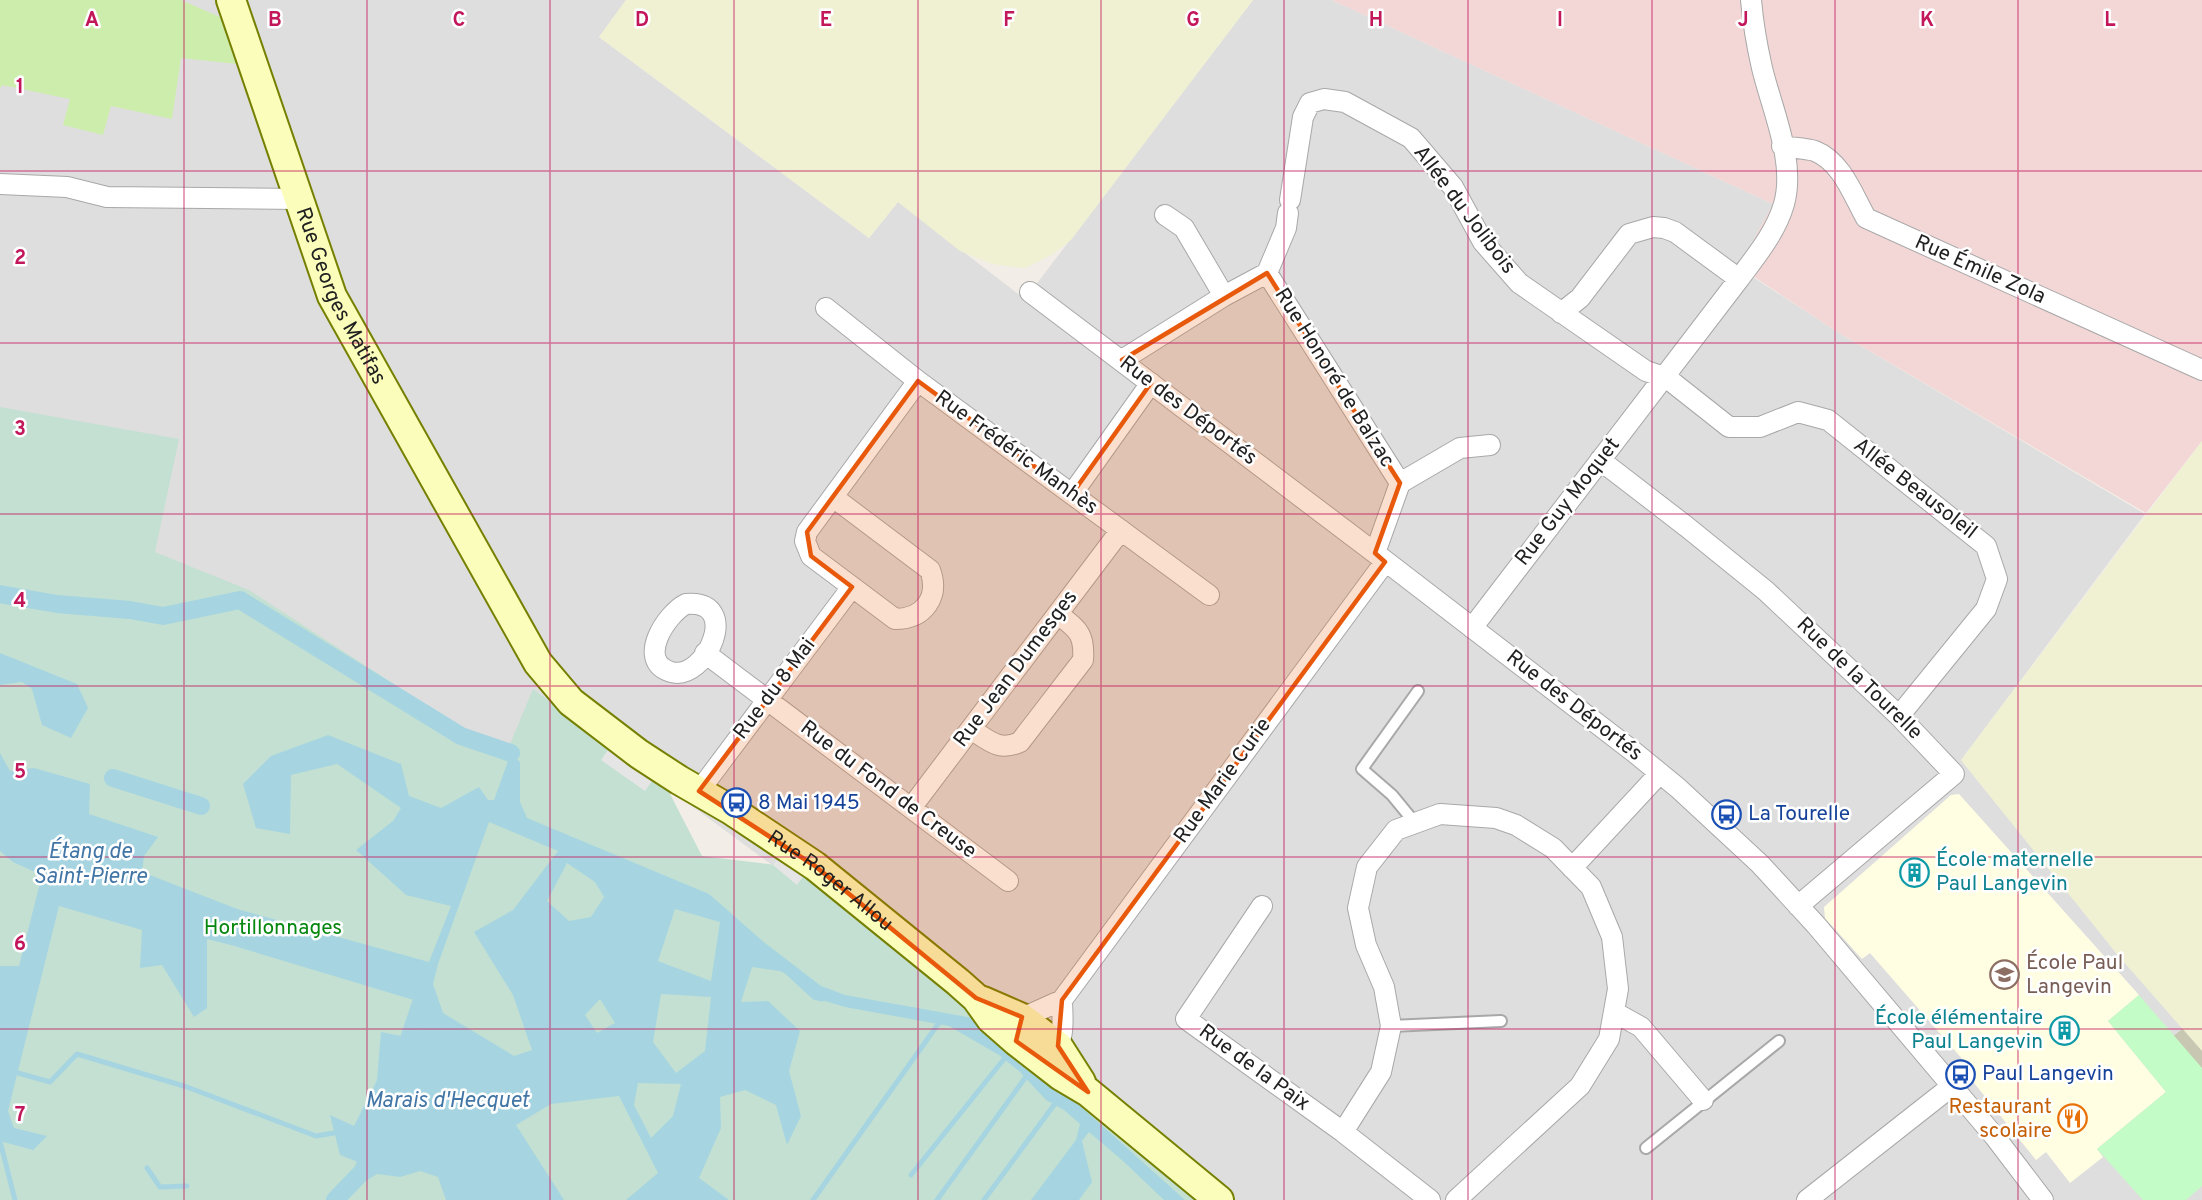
<svg xmlns="http://www.w3.org/2000/svg" width="2202" height="1200" viewBox="0 0 2202 1200" font-family="Overpass,sans-serif">
<style>
.residential{fill:#dfdede}
.commercial{fill:#f3d7d6}
.education{fill:#fffee3}
.construction{fill:#c7c7b2}
.farmland{fill:#eff1d2}
.grass{fill:#cdedac}
.wetland{fill:#c3e0d2}
.park{fill:#c4fcc7}
.parking{fill:#e5e5e5}
.water{fill:#a6d5e1;fill-rule:evenodd}
.lines{fill:none;stroke-linecap:round;stroke-linejoin:round}
.stream{stroke:#a6d5e1;stroke-width:5}
.canal{stroke:#a6d5e1;stroke-width:18}
.lane-casing{stroke:#a8a8a8;stroke-width:14}
.street-casing{stroke:#a8a8a8;stroke-width:22}
.secondary-casing{stroke:#758000;stroke-width:32}
.lane{stroke:#fff;stroke-width:10}
.street{stroke:#fff;stroke-width:20}
.secondary{stroke:#fbfdba;stroke-width:28}
.marked{fill:#e8590c;fill-opacity:0.2;stroke:#e8590c;stroke-width:4.5;stroke-linejoin:round}
.grid{fill:none;stroke:#c2185b;stroke-width:1.5;stroke-opacity:0.55}
.labels{text-anchor:middle;dominant-baseline:central;stroke-width:5;stroke-linejoin:round;paint-order:stroke}
.street-label{font-size:21px;fill:#212121;stroke:#fff}
.transit-label{font-size:21px;fill:#164399;stroke:#fff;text-anchor:start}
.culture-label{font-size:21px;fill:#0d838f;stroke:#fff;text-anchor:start}
.park-label{font-size:21px;fill:#06870f;stroke:#fff}
.education-label{font-size:21px;fill:#785e54;stroke:#fff;text-anchor:start}
.food-label{font-size:21px;fill:#c56008;stroke:#fff;text-anchor:end}
.water-label{font-size:22px;font-style:italic;fill:#4276a6;stroke:#fff}
.grid-label{font-size:20px;text-anchor:middle;font-weight:bold;fill:#c2185b;stroke:#fff;stroke-width:5;stroke-linejoin:round;paint-order:stroke}
</style>
<rect width="100%" height="100%" fill="#f2eee7"/>
<path class="residential" d="M0,0h626l-27,37 270,201 29,-36 127,97 228,-299h79l441,204 -34,64 100,65 306,181 -184,246 156,194 85,97v149h-1041l-385,-332 -122,-90 -135,-25 -63,-18 -310,-183 -146,-139z"/>
<path class="commercial" d="M1332,0h870v441l-56,72 -307,-180 -100,-66 34,-63z"/>
<path class="education" d="M1959,794l180,201 -31,26 58,71 -69,57 6,8 -33,26 -24,-31 -10,8 -70,-87 4,-5 -100,-115 -8,6 -37,-41 -1,-11 127,-112z"/>
<path class="construction" d="M2189,1024l13,15v58l-43,-50z"/>
<path class="farmland" d="M626,0h627l-182,240 -18,14 -28,14 -33,-4 -32,-13 -62,-49 -29,36 -270,-201z
M2202,441v610l-85,-97 -156,-194z"/>
<path class="grass" d="M0,0h181l39,17 17,47 -56,-6 -9,61 -61,-13 -8,29 -40,-10 7,-26 -68,-14 -2,4z"/>
<path class="wetland" d="M0,407l179,32 -24,113 94,38 211,137 50,17 23,-55 135,101 34,66 90,11 408,333h-1200z"/>
<path class="park" d="M2139,995l63,73v118l-16,14h-43l-46,-51 69,-57 -58,-71z"/>
<path class="parking" d="M610,747l44,31 -9,13 -44,-31z
M780,855l26,17 -9,13 -24,-20z"/>
<path class="water" d="M0,653l77,31 11,24 -17,30 -29,-13 -10,-36 -10,-7 -22,3z
M328,735l73,29 8,32 32,12 38,-21 9,13h6l17,-47 9,9v40l7,16 182,76 56,49 56,43 24,9 128,23 68,53 144,129h-21l-41,-39 -34,-29 -7,9 10,41 -13,18h-48l45,-60 4,-16 -16,-14 -18,-10 -27,-29 -20,-16 -50,-29 -104,-19 -30,-9 -11,-11 -2,-5 -22,-11 -28,-4 -11,35 27,-1 32,30 -11,40 12,45 -14,29 -11,-40 -31,-15 -25,7 1,31 -22,50 30,22h-103l32,-27 -39,-77 -68,8 -35,21 48,75h-118l-8,-23 -18,-6 -20,6 -23,-3 -15,9 -17,17h-10l33,-34 -28,-11 -10,-40 24,11 23,-46 4,-48 25,5 8,-8 3,-28 -186,-56 -24,-6v69l-13,9 -32,-52 -22,3 2,-38 -83,-24 -51,205 6,17 33,8 -14,14 -33,-9v-175h19l23,-91 -29,-13 -13,-11v-98l10,18 24,-3 56,16 -1,30 69,23 -14,19 -2,16 95,37 192,53 22,-56 -45,-11 -50,-45 37,-29 8,-13 -64,-44 -46,11 -1,59 -34,-6 -13,-44 28,-28zM489,822l69,29 -45,59 -39,22 39,63 19,55 -18,6 -71,-43 -10,-29 5,-20zM567,863l28,19 9,15 -13,20 -22,4 -22,-20zM675,909l45,13 -9,59 -53,-20zM661,994l50,3 -6,54 -29,22 -23,-31zM600,999l15,24 -18,10 -12,-18zM638,1083l43,1 -8,32 -22,22 -17,-33z"/>
<g class="lines">
<path class="stream" d="M787,972l27,25 8,2
M18,1073l32,9 27,-28 110,33 129,49 18,-3
M0,1141l15,59
M147,1168l13,19 27,-1
M911,1175l93,-116
M813,1200l128,-180
M937,1200l88,-122
M984,1200l70,-95"/>
<path class="canal" d="M0,594l57,10 73,6 33,6 77,-16 221,136 50,17
M113,778l88,28
M404,1054l19,-57
M335,1200l28,-29 10,-29"/>
<defs>
<path id="lane" d="M1415,823l-23,-28 -30,-26 56,-78
M1391,1026l110,-5
M1646,1148l133,-107"/>
<path id="street" d="M1782,146c11,2 23,2 33,5 27,11 38,44 51,67l336,152
M0,184l67,3 40,10 192,2
M1290,200l13,-83 7,-14 14,-4 21,3 66,36 42,49 30,55 36,41 127,88 18,6 8,5 57,45h31l38,-15 30,8 158,126 11,33 -11,30 -87,107
M1165,215l19,13 40,68
M1267,273l133,210 -25,70
M1267,273l19,-45 2,-15
M1030,292l345,261 259,199 44,36 82,76 56,61 179,212 48,63
M826,308l92,73 291,214
M1561,313l19,-15 49,-64 24,-7 11,1 11,4 64,47
M1122,360l102,-64 43,-23
M1600,460l87,67 79,64 133,125 55,58 -156,132
M1400,483l60,-35 30,-3
M1072,494l79,-111
M833,497l97,73c10,27 -6,49 -35,49l-84,-63 -6,-15 2,-9 111,-151
M686,604c57,-5 20,78 -15,68 -36,-11 -4,-59 15,-68z
M1472,628l267,-349c17,-23 37,-47 45,-75 12,-43 -12,-94 -22,-136 -5,-22 -9,-45 -11,-68
M705,653l303,228
M971,729c17,11 28,23 49,13l63,-82c2,-27 -6,-31 -25,-46
M699,791l153,-204
M911,808l210,-278
M1572,868l88,-95
M1262,906l-76,113 157,113 87,68
M1614,1012l27,15 62,73
M1020,1026l2,-8 40,-18 323,-438
M1049,1051c18,-5 13,-36 13,-51
M1343,1132l38,-60 10,-46 -7,-39 -18,-42 -8,-37 9,-41 29,-37 44,-16 56,4 20,7 37,23 38,39 21,50 6,52 -9,50 -29,47 -124,114
M1807,1200l145,-114"/>
<g id="secondary">
<path id="s1" d="M231,0l101,296 206,367 33,39 68,52 40,26 52,30 84,56 143,116 18,16 15,21 25,22 45,35 27,16 131,108"/>
<path d="M983,1001l39,17 36,28 23,36"/>
</g>
</defs>
<use href="#lane" class="lane-casing"/>
<use href="#street" class="street-casing"/>
<use href="#secondary" class="secondary-casing"/>
<use href="#lane" class="lane"/>
<use href="#street" class="street"/>
<use href="#secondary" class="secondary"/>
</g>
<path class="marked" d="M1267,273l133,210 -25,70 10,9 -323,438 -4,46 30,46 -72,-51 6,-24 -46,-19 -161,-132 -116,-75 153,-204 -41,-31 -4,-24 111,-151 154,113 79,-111 -29,-23z"/>
<path class="grid" d="M184,0v1200M367,0v1200M550,0v1200M734,0v1200M918,0v1200M1101,0v1200M1284,0v1200M1468,0v1200M1652,0v1200M1835,0v1200M2018,0v1200M0,171h2202M0,343h2202M0,514h2202M0,686h2202M0,857h2202M0,1029h2202"/>
<defs>
<symbol id="bus-ring" viewBox="-11 -11 22 22"><circle r="9.5" fill="#fff" stroke="#1a4fb4" stroke-width="1.5"/><path d="M-5-6H5V4H4V6H2V4H-2V6H-4V4H-5ZM-3.5-4V0h7V-4ZM-3.5 1.2v1.5H-2V1.2ZM2 1.2v1.5H3.5V1.2Z" fill="#1a4fb4"/></symbol>
<symbol id="building-ring" viewBox="-11 -11 22 22"><circle r="9.5" fill="#fff" stroke="#0f9aa8" stroke-width="1.5"/><path d="M-4-6H4V6H1V3H-1V6H-4ZM-2.5-4.3h1.7v1.8h-1.7ZM.8-4.3h1.7v1.8H.8ZM-2.5-1h1.7V.8h-1.7ZM.8-1h1.7V.8H.8Z" fill="#0f9aa8"/></symbol>
<symbol id="school-ring" viewBox="-11 -11 22 22"><circle r="9.5" fill="#fff" stroke="#8d6e63" stroke-width="1.5"/><path d="M0-5L7-2L0 1L-7-2ZM-4 1L0 2.5L4 1V4Q0 6-4 4Z" fill="#8d6e63"/></symbol>
<symbol id="restaurant-ring" viewBox="-11 -11 22 22"><circle r="9.5" fill="#fff" stroke="#e8710a" stroke-width="1.5"/><path d="M-5-6h1v4h1v-4h1v4h1v-4h1v5L-1.5 .5V6h-2V.5L-5-1ZM5-6V6H3V1.5H1.5Q1.5-4 5-6Z" fill="#e8710a"/></symbol>
</defs>
<g fill-rule="evenodd">
<use href="#bus-ring" x="720" y="786" width="33" height="33"/>
<use href="#bus-ring" x="1710" y="798" width="33" height="33"/>
<use href="#building-ring" x="1898" y="856" width="33" height="33"/>
<use href="#school-ring" x="1988" y="958" width="33" height="33"/>
<use href="#building-ring" x="2048" y="1014" width="33" height="33"/>
<use href="#bus-ring" x="1944" y="1058" width="33" height="33"/>
<use href="#restaurant-ring" x="2056" y="1102" width="33" height="33"/>
</g>
<g class="labels">
<g class="street-label">
<text transform="translate(1464 210) rotate(53)">Allée du Jolibois</text>
<text transform="translate(1980 270) rotate(24)">Rue Émile Zola</text>
<text stroke="none"><textPath href="#s1" startOffset="316">Rue Georges Matifas</textPath></text>
<text transform="translate(1334 378) rotate(58)">Rue Honoré de Balzac</text>
<text transform="translate(1188 411) rotate(37)">Rue des Déportés</text>
<text transform="translate(1016 453) rotate(36)">Rue Frédéric Manhès</text>
<text transform="translate(1915 489) rotate(38)">Allée Beausoleil</text>
<text transform="translate(1568 502) rotate(-52)">Rue Guy Moquet</text>
<text transform="translate(1016 669) rotate(-53)">Rue Jean Dumesges</text>
<text transform="translate(1859 679) rotate(44)">Rue de la Tourelle</text>
<text transform="translate(775 689) rotate(-53)">Rue du 8 Mai</text>
<text transform="translate(1574 706) rotate(38)">Rue des Déportés</text>
<text transform="translate(1223 781) rotate(-54)">Rue Marie Curie</text>
<text transform="translate(888 790) rotate(37)">Rue du Fond de Creuse</text>
<text stroke="none"><textPath href="#s1" startOffset="1100">Rue Roger Allou</textPath></text>
<text transform="translate(1254 1068) rotate(36)">Rue de la Paix</text>
</g>
<g class="transit-label">
<text x="758" y="803">8 Mai 1945</text>
<text x="1748" y="814">La Tourelle</text>
<text x="1982" y="1074">Paul Langevin</text>
</g>
<g class="culture-label">
<text x="1936" y="860">École maternelle<tspan x="1936" dy="24">Paul Langevin</tspan></text>
<text x="2043" y="1018" text-anchor="end">École élémentaire<tspan x="2043" dy="24">Paul Langevin</tspan></text>
</g>
<g class="park-label">
<text x="273" y="928">Hortillonnages</text>
</g>
<g class="education-label">
<text x="2026" y="963">École Paul<tspan x="2026" dy="24">Langevin</tspan></text>
</g>
<g class="food-label">
<text x="2052" y="1107">Restaurant<tspan x="2052" dy="24">scolaire</tspan></text>
</g>
<g class="water-label">
<text x="90" y="852">Étang de<tspan x="90" dy="25">Saint-Pierre</tspan></text>
<text x="447" y="1101">Marais d'Hecquet</text>
</g>
</g>
<g class="grid-label">
<text x="92" y="26">A</text>
<text x="275" y="26">B</text>
<text x="459" y="26">C</text>
<text x="642" y="26">D</text>
<text x="826" y="26">E</text>
<text x="1009" y="26">F</text>
<text x="1193" y="26">G</text>
<text x="1376" y="26">H</text>
<text x="1560" y="26">I</text>
<text x="1743" y="26">J</text>
<text x="1927" y="26">K</text>
<text x="2110" y="26">L</text>
<text x="20" y="93">1</text>
<text x="20" y="264">2</text>
<text x="20" y="435">3</text>
<text x="20" y="607">4</text>
<text x="20" y="778">5</text>
<text x="20" y="950">6</text>
<text x="20" y="1121">7</text>
</g>
</svg>
